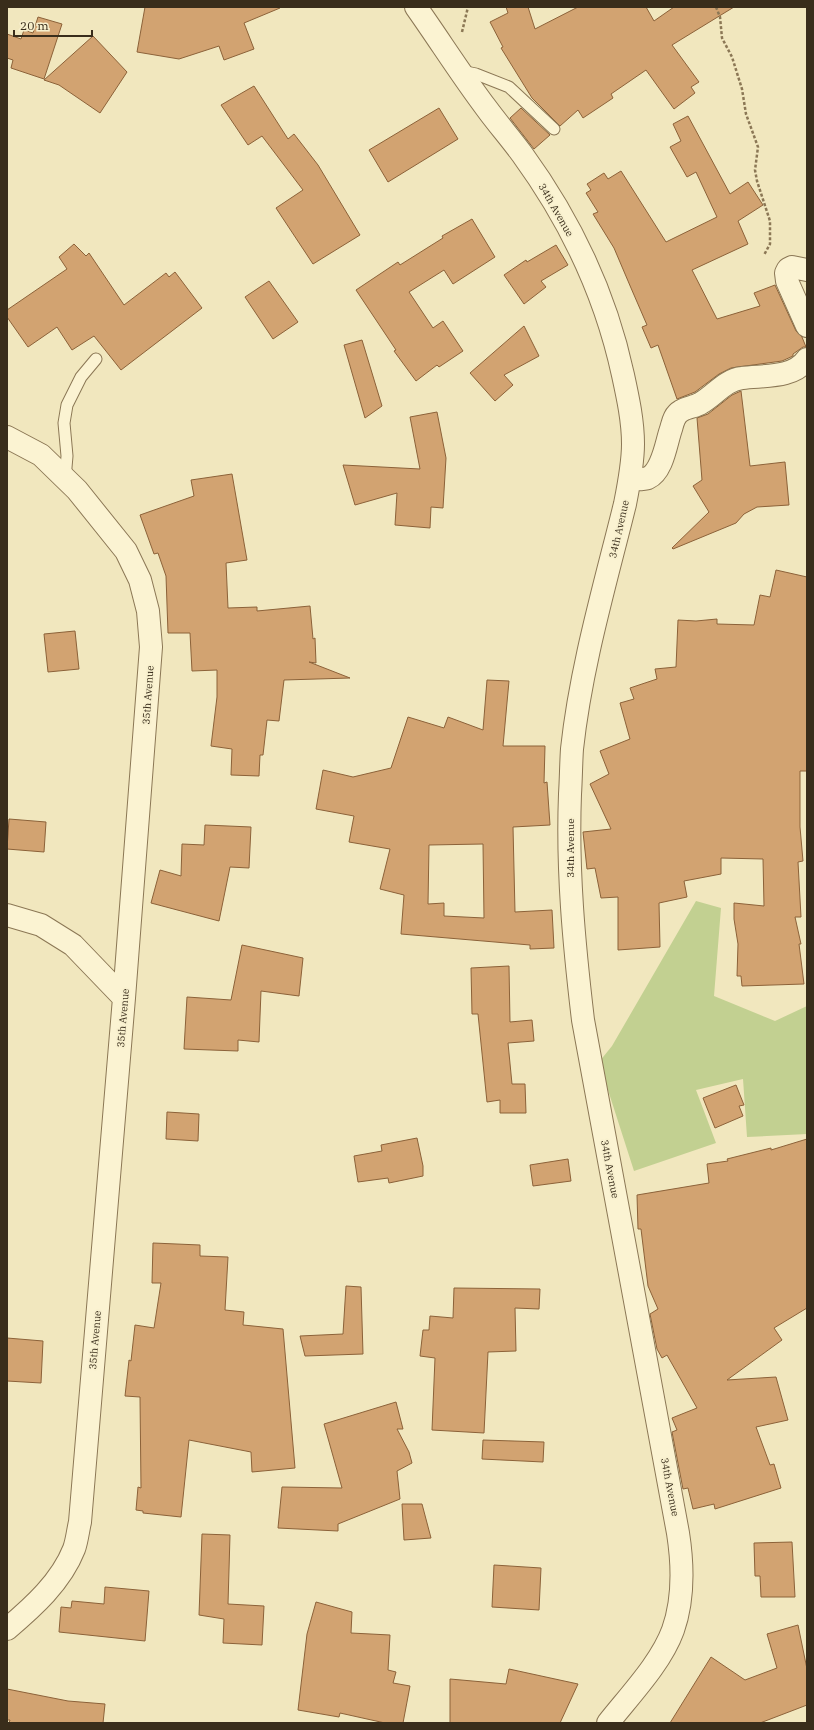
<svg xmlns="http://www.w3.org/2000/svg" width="814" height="1730" viewBox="0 0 814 1730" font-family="'IBM Plex Serif',serif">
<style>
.green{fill:#c2d091}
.building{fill:#d2a371;stroke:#8c6239;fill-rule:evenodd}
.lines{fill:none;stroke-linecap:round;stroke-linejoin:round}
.service-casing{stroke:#8b7755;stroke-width:13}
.minor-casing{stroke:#8b7755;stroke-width:24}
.path{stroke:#8b7755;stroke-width:2.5;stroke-dasharray:3 2;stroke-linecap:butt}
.service{stroke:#fbf3d2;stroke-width:11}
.minor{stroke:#fbf3d2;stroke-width:22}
.labels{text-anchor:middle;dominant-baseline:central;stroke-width:3.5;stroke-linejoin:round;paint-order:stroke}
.street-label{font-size:10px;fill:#392d1b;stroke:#f8f0ce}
</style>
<rect width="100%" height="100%" fill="#f1e7be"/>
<path class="green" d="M696,901l25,7 -7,88 61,25 32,-15v128l-60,3 -4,-58 -47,11 20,53 -82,28 -35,-109 13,-16z"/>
<path class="building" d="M145,7h135v1l-36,15 10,26 -30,11 -5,-14 -40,13 -42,-7z
M506,7h22l7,22 43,-22h68l8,14 20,-14h60l-62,38 27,37 -8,5 4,6 -21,16 -28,-39 -35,24 2,4 -30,20 -5,-8 -18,16 -28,-28 -31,-50 2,-1 -13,-25 18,-9z
M38,17l24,7 -18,55 -33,-11 2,-8 -6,-2v-24l14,5 3,-9 9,3z
M93,36l34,36 -27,41 -41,-28 -15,-5z
M254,86l34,53 6,-5 24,31 42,70 -47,29 -37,-56 27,-18 -41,-54 -14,9 -27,-40z
M439,108l19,31 -70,43 -19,-32z
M521,108l29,27 -16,14 -24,-31z
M688,116l42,78 18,-12 15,23 -25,16 10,23 -56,26 25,49 43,-13 -6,-13 21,-8 21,46 6,6 4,10h-3l-10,7v2l-11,5 -51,7 -12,6 -24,18 -18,7 -19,-54 -7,3 -9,-21 5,-2 -16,-37 -17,-40 -21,-34 5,-2 -12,-19 5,-3 -4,-6 17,-11 4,6 13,-8 45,71 51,-25 -21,-45 -9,5 -17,-30 11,-6 -8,-17z
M472,219l23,38 -42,27 -9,-14 -35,22 24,36 10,-7 20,30 -24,16 -2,-2 -21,16 -22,-30 2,-1 -40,-60 42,-28 2,3 43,-27 -1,-2z
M74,244l12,12 3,-3 35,52 42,-32 3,4 6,-5 27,36 -81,62 -27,-34 -22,14 -15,-23 -29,20 -21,-30v-7l60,-41 -8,-12z
M556,245l12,20 -27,16 5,6 -22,17 -20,-29 22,-15 1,2z
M269,281l29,41 -25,17 -28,-42z
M524,326l15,30 -35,19 9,10 -18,16 -25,-28z
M362,340l20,66 -17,12 -21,-73z
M741,391l9,75 35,-4 4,43 -32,2 -13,7 -8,9 -63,26 -1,-1 37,-36 -16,-26 9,-6 -5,-62 11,-4 24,-19z
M437,412l9,46 -3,50 -12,-1 -1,21 -35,-3 2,-32 -42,12 -12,-40 77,4 -10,-52z
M232,474l15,86 -21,3 2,45 29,-1v4l53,-5 3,33 2,-1 1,25 -7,-1 41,16 -66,2 -5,41 -12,-1 -4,35h-3l-1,21 -28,-1 1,-26 -21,-3 6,-49v-27l-25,1 -2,-38h-22l-2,-57 -8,-23 -4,1 -14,-39 54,-19 -3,-16z
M776,570l31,7v194h-7v56l3,34 -5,1 3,55h-6l6,27h-2l5,40 -62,2 -1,-10h-4l1,-32 -4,-25v-16l30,3 -1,-47 -42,-1v16l-37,7 3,16 -28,6 1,44 -42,3v-53l-17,1 -6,-30 -8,1 -4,-37 28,-3 -21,-45 19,-10 -9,-23 30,-12 -10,-36 14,-4 -4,-11 27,-9 -2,-10 21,-2 2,-47 18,1 21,-2v5l37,1 6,-30 10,2z
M75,631l4,38 -31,3 -4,-38z
M487,680l22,1 -6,65h42l-1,37 3,-1 3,43 -37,2 2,85 37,-2 2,38 -24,1v-4l-129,-11 3,-39 -24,-6 10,-40 -41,-7 5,-26 -38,-7 7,-39 30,7 38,-9 17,-51 36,11 4,-11 35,13zM483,844l1,74 -40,-2v-13l-16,1 1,-59z
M9,819l37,3 -2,30 -37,-3z
M205,825l46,2 -2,41 -19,-1 -11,54 -68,-18 9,-33 21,6 1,-32 22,1z
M242,945l61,13 -4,38 -38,-5 -2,51 -21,-2v11l-54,-2 3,-52 44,3z
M509,966l1,56 22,-2 2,21 -26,2 4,41h13l1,29h-26v-13l-13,2 -9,-88h-6l-1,-46z
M736,1085l8,20 -5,1 4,10 -28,12 -12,-30z
M167,1112l32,2 -1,27 -32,-2z
M417,1138l6,28v10l-34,7 -1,-5 -30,4 -4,-26 28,-5 -1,-6z
M807,1139v169l-33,20 8,12 -55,40 49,-3 12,43 -32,7 14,38 4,-1 7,24 -66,21 -1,-5 -21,5 -5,-21 -5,1 -11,-57 5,-2 -5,-12 25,-10 -30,-53 -5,3 -5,-9 -7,-35 8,-5 -10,-23 -7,-57h-3l-1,-34 72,-12 -2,-19 21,-3 -1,-2 44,-11v2z
M568,1159l3,22 -38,5 -3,-21z
M153,1243l47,2v11l28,1 -3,53 19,2 -1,13 40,4 12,139 -43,4 -1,-20 -62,-12 -8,77 -38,-4v-2l-7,-1 2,-23 3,1 -1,-91 -15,-1 4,-36 2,1 4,-36 19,3 7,-45h-9z
M346,1286l15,1 2,67 -58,2 -5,-20 43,-2z
M454,1288l86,1 -1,20 -24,-1 1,43 -28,1 -4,81 -52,-3 3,-72 -15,-2 3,-26h6l1,-14 23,2z
M7,1338l36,3 -2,42 -34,-2z
M396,1402l7,27h-6l12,23 3,11 -15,8 3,28 -62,25v7l-60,-3 4,-41 60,1 -18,-64z
M483,1440l61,2 -1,20 -61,-3z
M402,1504h20l9,34 -27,2z
M202,1534l28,1 -2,69 36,2 -2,39 -39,-2 1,-24 -25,-4z
M792,1542l3,55h-34l-1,-21h-5l-1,-33z
M494,1565l47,3 -2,42 -47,-3z
M105,1587l44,4 -4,50 -86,-9 2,-25 10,1 1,-7 32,3z
M316,1602l36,10 -1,21 39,2 -2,35 8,2 -3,11 17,3 -7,37h-18l-45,-10 -1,4 -41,-7 9,-76z
M798,1625l9,44v36l-47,18h-90l41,-66 34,23 32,-12 -10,-34z
M509,1669l69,15 -18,39h-110v-44l56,5z
M7,1689l61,12 37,3 -2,19h-94l1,-3h-3z"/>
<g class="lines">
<defs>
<path id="service" d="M461,71l15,3 33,13 45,42
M65,479l2,-23 -3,-33 3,-18 14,-28 15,-18"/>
<path id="minor" d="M416,7c24,34 46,69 71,102 11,15 24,30 35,45 48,66 84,142 101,221 5,23 10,46 10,69 0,20 -4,40 -8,60 -20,81 -44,162 -53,245 -1,15 -1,30 -2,45 -3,76 4,150 13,226l95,513c5,32 6,66 -5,97 -12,33 -43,65 -65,93
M807,270l-15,-3 -4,2 -2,4 1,8 20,45
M7,437l34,18 36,35 49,61 14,29 8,31 3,36 -27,351 -44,524c-2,8 -3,19 -6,27 -13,33 -41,58 -67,80
M630,479c6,0 12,1 18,-1 15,-7 18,-35 23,-49 2,-7 3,-14 10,-18 6,-4 14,-4 20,-8 14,-8 24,-23 41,-25 21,-3 51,1 65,-19
M7,915l34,10 32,20 51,53"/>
</defs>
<use href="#service" class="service-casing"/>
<use href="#minor" class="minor-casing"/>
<path class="path" d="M716,7l4,10 2,21 10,19 10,32 4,25 12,33 -3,23 2,11 13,40v23l-6,11
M462,32l6,-25"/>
<use href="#service" class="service"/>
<use href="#minor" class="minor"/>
</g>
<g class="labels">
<g class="street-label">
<text transform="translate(556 210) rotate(60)">34th Avenue</text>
<text transform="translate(619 529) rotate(-77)">34th Avenue</text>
<text transform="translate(148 695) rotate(-86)">35th Avenue</text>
<text transform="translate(570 848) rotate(-90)">34th Avenue</text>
<text transform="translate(123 1018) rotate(-85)">35th Avenue</text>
<text transform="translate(610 1169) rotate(79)">34th Avenue</text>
<text transform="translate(95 1340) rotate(-85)">35th Avenue</text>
<text transform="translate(670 1487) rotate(79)">34th Avenue</text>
</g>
</g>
<rect width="814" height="1730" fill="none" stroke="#392d1b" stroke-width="16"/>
<path d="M14 30v6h78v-6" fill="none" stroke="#392d1b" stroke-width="2"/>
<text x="20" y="30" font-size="12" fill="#392d1b" stroke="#f8f0ce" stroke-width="3" paint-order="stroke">20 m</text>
</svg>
